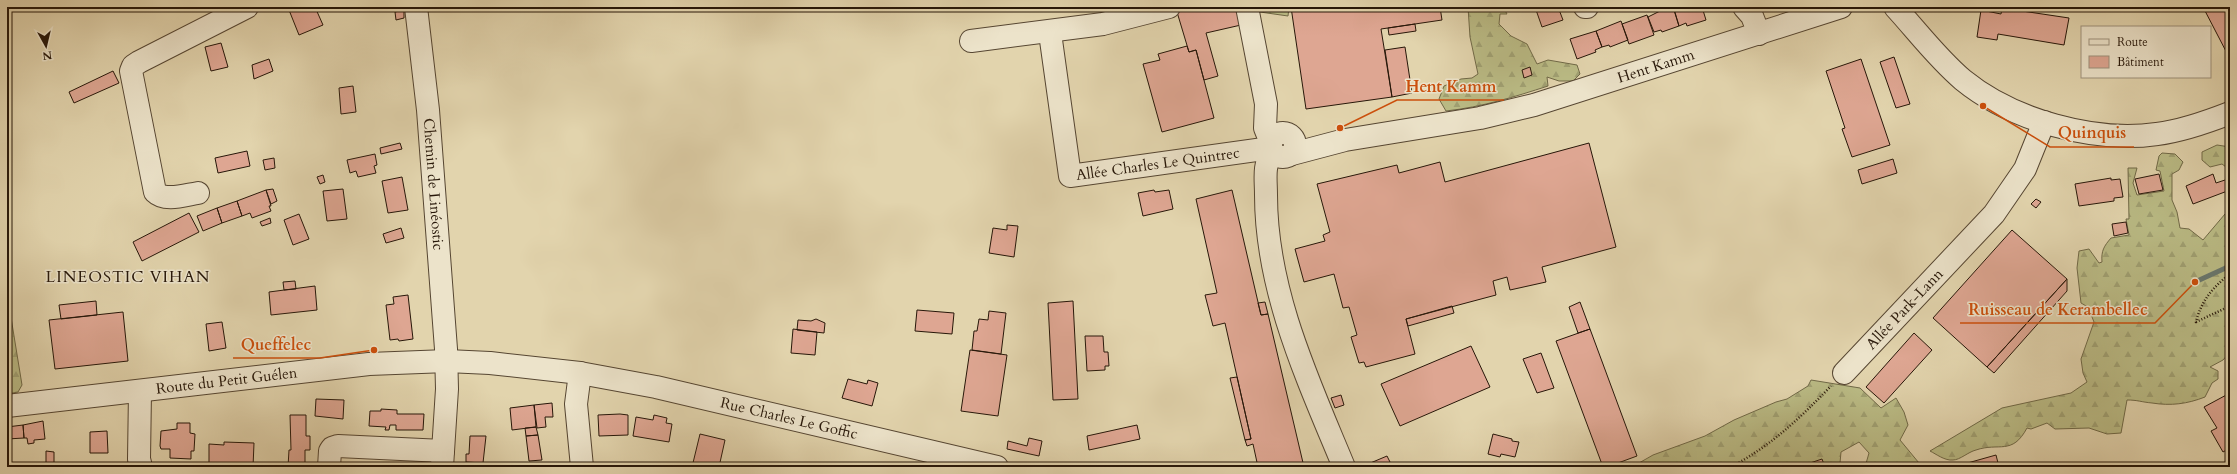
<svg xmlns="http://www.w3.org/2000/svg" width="2237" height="474" viewBox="0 0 2237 474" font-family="Cardo,serif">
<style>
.forest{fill:url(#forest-firs);stroke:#706947}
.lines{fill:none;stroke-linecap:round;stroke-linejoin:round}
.stream{stroke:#69776d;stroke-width:5}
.building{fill:#dea692;stroke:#271709}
.minor-casing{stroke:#564632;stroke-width:24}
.path{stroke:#271709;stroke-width:2.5;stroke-dasharray:1 2;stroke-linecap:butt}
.minor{stroke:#ece3ca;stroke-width:22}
.labels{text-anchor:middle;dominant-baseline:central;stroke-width:3;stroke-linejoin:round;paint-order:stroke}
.street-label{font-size:15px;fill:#271709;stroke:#ece3ca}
.neighbourhood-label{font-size:16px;letter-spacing:1px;fill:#271709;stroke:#ece3ca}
.leader{fill:none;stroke:#cb4f0c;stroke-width:1.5}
.callout-dot{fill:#cb4f0c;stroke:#ece3ca;stroke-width:1.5}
.callout-label{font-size:16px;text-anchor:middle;font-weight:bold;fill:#cb4f0c;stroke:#ece3ca;stroke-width:3;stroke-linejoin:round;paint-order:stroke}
</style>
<defs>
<pattern id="forest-firs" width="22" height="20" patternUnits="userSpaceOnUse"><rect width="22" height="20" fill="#babb85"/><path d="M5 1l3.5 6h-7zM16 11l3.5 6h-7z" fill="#a0a072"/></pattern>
</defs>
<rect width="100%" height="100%" fill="#e2d4ad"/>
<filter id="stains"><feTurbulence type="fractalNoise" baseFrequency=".005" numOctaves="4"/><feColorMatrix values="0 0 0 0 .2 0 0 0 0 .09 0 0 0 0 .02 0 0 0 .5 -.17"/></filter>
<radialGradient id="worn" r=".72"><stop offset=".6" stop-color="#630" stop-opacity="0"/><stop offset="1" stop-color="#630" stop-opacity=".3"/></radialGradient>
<path class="forest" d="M1260,7h29l-1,9 -28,-4z
M1468,7h35l4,7h-7l-1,10 12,12 16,8 10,20 11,-4 29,5 3,9 -7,7h-14l-12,-4 1,9c-34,11 -66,21 -102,25l-7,-12 5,-13 17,-7 11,-1 6,-4 -8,-37z
M2217,145l13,2v23l-8,-6 -12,3 -8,-7v-8z
M2162,153l13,1 8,8 -4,8 -7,4v26l5,12 3,16 9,1 14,11 22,-26 5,1v137l-7,8 -13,7 8,4v8l-6,4 -7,14c-18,7 -34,9 -53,6 -11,-1 -14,-3 -25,-3l-6,33 -14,1 -18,-6 -34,1 -8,-6 -16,6 -4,-1c-15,28 -28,14 -51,22 -8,2 -16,10 -23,10 -8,1 -17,-6 -23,-9l72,-43 69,-15 16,-11 -4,-9 -2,-14 13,-37 -6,-15 -7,-4 -4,-35 2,-17 10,-2 10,14 3,-1c-1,-11 2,-16 9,-24l18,-3 -3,-16h3l-1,-51h9l-4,15 4,12 27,-4 -4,-20 -4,-1 3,-14z
M7,293l15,92 -4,7 -11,2z
M1811,380l49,8 21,20 15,-10 8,14 4,13 -8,15 19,23v4h-54l4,-14 -10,-11 -18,10 -1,11 -9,4h-199l21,-12 52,-19 29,-16 42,-18 11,-3 21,-13z"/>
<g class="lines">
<path class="stream" d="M2195,282l35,-16"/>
</g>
<path class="building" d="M296,7h19l8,18 -24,10 -10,-25z
M1194,7h43l4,18 -35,8 12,43 -14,4 -8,-30 -7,2 -12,-40z
M1291,7h149l2,13 -61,9 11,68 -86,12z
M1535,7h23l5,13 -21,7z
M1668,7h5l6,19 -17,6 -1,-2 -7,2 -6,-15z
M1680,7h22l4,13 -19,6 -1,-3 -7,3 -5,-17z
M2203,7h27v52z
M2002,8l67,10 -5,27 -66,-11 -1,6 -20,-3 4,-27 20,4z
M404,10v8l-8,2 -1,-8z
M1647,15l7,20 -25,9 -7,-20z
M1621,21l7,19 -18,7 -1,-2 -7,2 -6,-16z
M1415,24l1,7 -27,4 -1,-7z
M1596,31l6,16 -7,3 1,2 -19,7 -7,-20z
M221,43l7,24 -17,4 -6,-24z
M1187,46l2,6 7,-2 18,68 -52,14 -19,-68 17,-4 -2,-6z
M1405,47l7,46 -20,4 -7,-47z
M1894,57l16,47 -14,4 -16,-46z
M269,59l4,12 -19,8 -2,-14z
M1861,59l29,86 -38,12 -10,-28 3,-1 -19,-57z
M1530,67l2,8 -8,3 -2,-8z
M113,71l6,12 -45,20 -5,-11z
M353,86l3,26 -15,2 -2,-26z
M400,143l2,6 -21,5 -1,-6z
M1589,143l27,104 -74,20 4,15 -36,8 -3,-13 -14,4 3,14 -90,24 9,35 -49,13 -2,-5 -5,1 -8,-26 6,-2 -8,-28 -6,1 -9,-34 -30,8 -9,-33 30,-8 -2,-6 7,-3 -13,-48 80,-19 2,8 41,-11 5,20z
M247,151l3,15 -32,7 -3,-15z
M375,154l2,11 -3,1 2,7 -18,4 -2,-6 -6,2 -3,-13z
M274,158l1,10 -10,2 -2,-10z
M1893,159l4,14 -35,11 -4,-14z
M2159,174l4,16 -24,4 -4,-15z
M2213,174l3,9 12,-4 2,11 -37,14 -7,-18z
M323,175l2,7 -5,2 -3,-7z
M402,177l6,33 -20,3 -6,-32z
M2111,178v2l9,-1 3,18 -9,1v3l-35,5 -4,-22z
M273,189l4,12 -6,3 -5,-14z
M343,189l4,30 -20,2 -4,-30z
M266,190l5,16h-2l2,5 -19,7 -2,-5 -8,3 -5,-15z
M1154,190l1,2 14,-2 4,19 -30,7 -5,-23z
M1232,190l29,125 7,-1 36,153h-46l-5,-23 -6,2 -2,-6 6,-1 -26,-116 -12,3 -8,-31 12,-2 -21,-94z
M2036,199l5,3 -5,6 -5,-4z
M237,201l5,15 -20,7 -5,-15z
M217,208l5,15 -19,8 -6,-15z
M189,213l10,19 -57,29 -9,-19z
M299,214l10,25 -16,6 -9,-25z
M270,218l1,5 -9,3 -2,-4z
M2126,222l2,11 -14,3 -2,-12z
M1007,225l11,1 -4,31 -25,-4 4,-25 14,2z
M401,228l3,10 -18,5 -3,-9z
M2012,230l55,49 -80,88 -54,-49z
M2067,279v12l-73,82 -7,-6z
M295,281l1,8 -12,1 -1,-8z
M315,286l2,24 -46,5 -2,-23z
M408,295l5,44 -14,2 -1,-2 -8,1 -4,-35 8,-1 -1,-7z
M96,301l1,14 -36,4 -2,-14z
M1073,301l5,98 -25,1 -5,-97z
M1265,302l3,12 -7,1 -3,-12z
M1580,302l10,27 -12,4 -9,-26z
M1452,306l2,7 -46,13 -2,-7z
M917,310l37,3 -2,21 -37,-3z
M989,311l17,2 -5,41 -29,-4 2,-19h3l2,-12 9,1z
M123,312l5,49 -73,8 -6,-49z
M816,319l9,4 -1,10 -27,-3 1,-10 13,1z
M222,322l4,26 -17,3 -3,-27z
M793,329l24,3 -2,23 -24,-2z
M1590,329l47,127 -30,11h-4l-47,-126z
M1914,333l18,17 -48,53 -18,-16z
M1085,336h18l1,16h4l1,14h-4v4l-18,1z
M1471,346l19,41 -90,39 -19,-42z
M970,350l37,5 -9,61 -37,-5z
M1541,353l13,35 -17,5 -14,-34z
M1237,377l14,62 -6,1 -15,-62z
M848,379l19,5 1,-4 10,3 -6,23 -30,-8z
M2230,393v55l-7,4 -12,-21 6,-3 -13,-21z
M1341,395l3,10 -9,3 -4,-10z
M316,399l28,1 -1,19 -28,-3z
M552,403l1,14h-8l1,10 -9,1 -3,-23z
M534,405l2,22 -24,3 -2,-22z
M381,409l16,1v4h27l-1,16h-27v-5h-6l-1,5h-4l1,-3 -17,-1 1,-15h11z
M620,414l8,1v20l-29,1 -1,-21z
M290,415h16v21h4v14h-5v17h-17l1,-17h2z
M654,415l13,3 -1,5 6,1 -3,18 -36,-6 3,-19 17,3z
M43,421l2,18 -11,1v3l-6,1 -1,-6h-3l-1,-13z
M177,423h13v10l5,1 -1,17h-3v8l-21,-1v-9h-9l-1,-3 1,-15 16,-2z
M23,425l1,13 -17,1v-12z
M1137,425l3,14 -51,11 -2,-14z
M536,427l2,8 -12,1 -1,-8z
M107,431l1,22h-18v-21z
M700,434l25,6 -6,27h-27z
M1493,434l19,5v2l7,1 -4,15 -14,-3 -1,3 -12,-3z
M538,435l4,25 -13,1 -3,-25z
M470,436h16l-3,27 -17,-1v-8h3z
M1029,438l13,3 -3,15 -32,-7 1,-8 19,5z
M224,442l30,1 -1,24h-44v-23l15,1z
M46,451l8,1v15h-8z
M1996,455l3,12h-34l-1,-3z
M1387,456l4,8 -7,3h-15l-1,-3z
M1822,459l3,8h-27z"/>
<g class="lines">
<defs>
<g id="minor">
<path id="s1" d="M416,7l12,103 18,239 1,40 -5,78"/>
<path d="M1247,7l19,97 -1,24 6,15"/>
<path d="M1585,7h2"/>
<path d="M1744,7l8,9 7,18"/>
<path d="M1895,7c22,24 43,52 68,73 49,40 131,63 194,54 25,-3 50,-12 73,-21"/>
<path id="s2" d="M1050,33l20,143 201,-28"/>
<path d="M971,41l132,-17 66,-17"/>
<circle cx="1283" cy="145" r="12"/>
<path d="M1272,151c-9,16 -6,27 -6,44 0,96 42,185 78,272"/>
<path id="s3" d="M1292,154l53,-14 135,-22 54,-13 307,-98"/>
<path d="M198,193c-13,2 -33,9 -43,-1l-24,-121 2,-5 6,-4 108,-55"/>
<path d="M580,373l-4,31 6,63"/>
<path id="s4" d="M1844,373l150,-159 31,-45 19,-47"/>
<path d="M140,391l-1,68 2,8"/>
<path id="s5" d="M7,406l362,-42 78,-3 43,2 90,10 76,14 341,80"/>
<path d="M329,467l1,-16 2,-3 6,-2 105,5"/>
</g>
</defs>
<use href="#minor" class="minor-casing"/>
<path class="path" d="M2230,274c-17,13 -29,27 -34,48l34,-16
M1731,467c41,-22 68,-48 100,-81"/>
<use href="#minor" class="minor"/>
</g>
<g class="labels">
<g class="street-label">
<text stroke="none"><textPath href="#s3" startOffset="375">Hent Kamm</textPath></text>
<text stroke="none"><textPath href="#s2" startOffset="233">Allée Charles Le Quintrec</textPath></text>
<text stroke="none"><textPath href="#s1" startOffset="178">Chemin de Linéostic</textPath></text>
<text stroke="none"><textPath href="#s4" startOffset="88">Allée Park-Lann</textPath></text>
<text stroke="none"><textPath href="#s5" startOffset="221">Route du Petit Guélen</textPath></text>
<text stroke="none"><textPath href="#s5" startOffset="790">Rue Charles Le Goffic</textPath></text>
</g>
<g class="neighbourhood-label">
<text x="128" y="277">LINEOSTIC VIHAN</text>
</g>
</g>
<path class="leader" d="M1340 128L1397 100H1504M1983 106L2050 147H2134M2195 282L2155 323H1960M374 350L320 358H233"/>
<g class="callout-dot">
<circle cx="1340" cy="128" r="4"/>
<circle cx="1983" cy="106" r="4"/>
<circle cx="2195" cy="282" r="4"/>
<circle cx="374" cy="350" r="4"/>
</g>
<g class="callout-label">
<text x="1451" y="92">Hent Kamm</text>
<text x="2092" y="138">Quinquis</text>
<text x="2058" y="315">Ruisseau de Kerambellec</text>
<text x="276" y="350">Queffelec</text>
</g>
<rect width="2237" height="474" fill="none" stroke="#e2d4ad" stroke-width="24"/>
<rect x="8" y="8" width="2221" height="458" fill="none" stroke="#271709" stroke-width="2"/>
<rect x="12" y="12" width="2213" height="450" fill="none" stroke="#271709"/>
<rect x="2081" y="26" width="130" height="52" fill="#ece3ca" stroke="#9d917d"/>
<rect x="2089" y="39" width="20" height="6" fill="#ece3ca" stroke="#9d917d"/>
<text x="2117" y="46" font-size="12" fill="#271709">Route</text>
<rect x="2089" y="56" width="20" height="12" fill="#dea692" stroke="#9d917d"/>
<text x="2117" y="66" font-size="12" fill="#271709">Bâtiment</text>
<g transform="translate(46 46) rotate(172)" stroke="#ece3ca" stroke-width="3" paint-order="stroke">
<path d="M0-3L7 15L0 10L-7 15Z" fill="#271709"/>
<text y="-6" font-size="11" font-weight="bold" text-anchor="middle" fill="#271709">N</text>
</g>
<rect width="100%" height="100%" filter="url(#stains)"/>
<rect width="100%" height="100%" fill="url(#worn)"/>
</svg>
